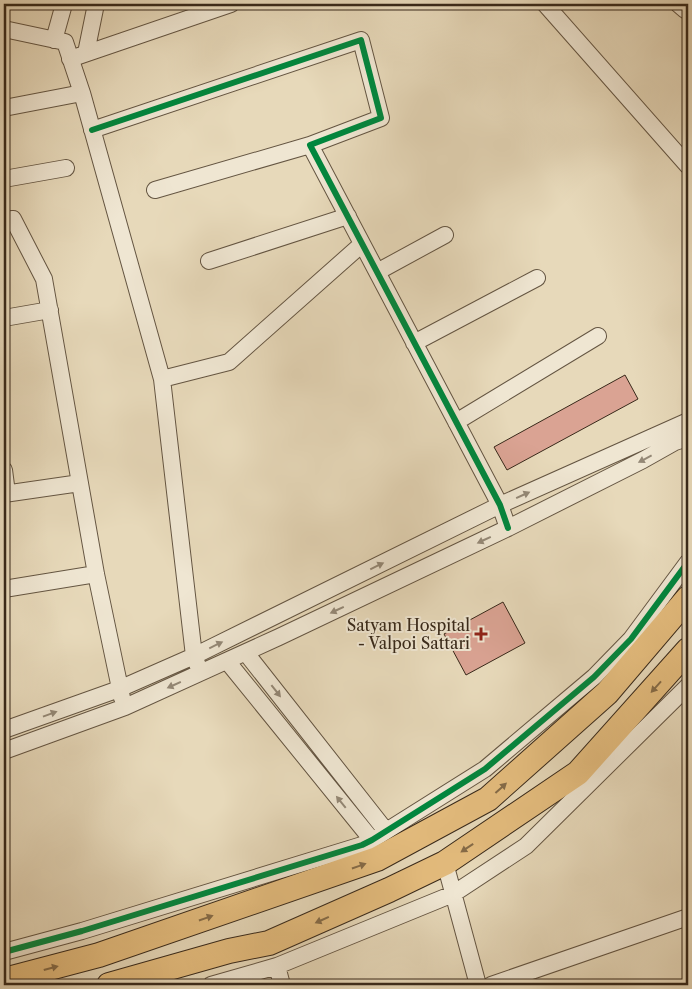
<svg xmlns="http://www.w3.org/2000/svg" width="692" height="989" viewBox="0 0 692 989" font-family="'Libre Caslon Text',serif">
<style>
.building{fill:#daa393;stroke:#38291a}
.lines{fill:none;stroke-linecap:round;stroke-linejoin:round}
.minor-casing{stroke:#645542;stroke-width:18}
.highway-casing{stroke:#38291a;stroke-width:26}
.minor{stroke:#efe6d2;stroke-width:16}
.highway{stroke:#e4bc7d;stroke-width:24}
.cycleway-casing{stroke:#efe6d2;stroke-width:9}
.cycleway{stroke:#00873e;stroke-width:6}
.oneway{fill:#948876}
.oneway2{fill:#856b47}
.poi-dot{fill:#8f2418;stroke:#efe6d2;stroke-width:2}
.labels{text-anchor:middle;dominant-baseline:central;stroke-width:4;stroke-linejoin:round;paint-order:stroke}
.poi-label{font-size:16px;fill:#38291a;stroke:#efe6d2;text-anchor:end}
</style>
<rect width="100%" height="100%" fill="#e7d9ba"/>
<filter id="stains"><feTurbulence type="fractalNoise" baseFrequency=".004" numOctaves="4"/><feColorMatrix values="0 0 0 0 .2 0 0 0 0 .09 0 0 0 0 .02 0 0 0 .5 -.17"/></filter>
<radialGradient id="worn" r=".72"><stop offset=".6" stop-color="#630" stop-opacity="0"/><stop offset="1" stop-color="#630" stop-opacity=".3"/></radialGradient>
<path class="building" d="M625,375l13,24 -131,71 -13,-23z
M503,602l22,41 -59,32 -22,-41z"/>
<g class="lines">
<defs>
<path id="minor" d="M545,4l143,162
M678,4l7,6h3
M4,29l61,13 17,51 80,286 32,277 4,10
M54,40l10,-36
M86,53l10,-49
M70,59l161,-55
M4,108l78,-15
M92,130l269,-90 20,78 -71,27 190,360 8,23
M4,179l62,-11
M155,190l155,-45
M4,220l9,-1 31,60 52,295 26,124
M209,261l139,-45
M377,272l68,-37
M4,318l46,-8
M414,343l123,-65
M162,379l67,-17 133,-118
M456,422l142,-86
M4,470l3,23
M4,494l76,-11
M4,589l92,-15
M246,653l140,178
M227,661l145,179
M4,730l115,-41 75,-33 306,-151 188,-84
M4,751l121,-44 154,-70 229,-109 135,-68 32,-18 13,-4
M445,863l33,122
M4,952l78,-21 280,-86 10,-5 113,-71 109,-92 37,-38 57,-77
M277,966l5,19
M211,985l66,-19 176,-72 73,-48 162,-160
M491,985l197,-68"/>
<path id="highway" d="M4,980l95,-25 278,-96 111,-60 119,-106 81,-95
M109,985l120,-34 40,-8 120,-53 56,-27 133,-90 110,-123"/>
</defs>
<use href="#minor" class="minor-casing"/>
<use href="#highway" class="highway-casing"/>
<use href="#minor" class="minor"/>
<use href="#highway" class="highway"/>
<defs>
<path id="cycleway" d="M92,130l269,-90 20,78 -71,27 190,360 8,23
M4,952l78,-21 280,-86 10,-5 113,-71 109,-92 37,-38 57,-77"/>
</defs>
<use href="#cycleway" class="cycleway-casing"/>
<use href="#cycleway" class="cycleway"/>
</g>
<defs><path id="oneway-solid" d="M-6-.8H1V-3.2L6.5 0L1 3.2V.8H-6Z" transform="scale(1.25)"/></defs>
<g class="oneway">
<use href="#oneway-solid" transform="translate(645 459) rotate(152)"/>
<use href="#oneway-solid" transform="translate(523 495) rotate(-24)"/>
<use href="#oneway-solid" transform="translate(484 540) rotate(155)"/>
<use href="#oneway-solid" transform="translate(377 566) rotate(-26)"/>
<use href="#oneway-solid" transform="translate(337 610) rotate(155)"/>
<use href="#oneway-solid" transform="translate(216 645) rotate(-26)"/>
<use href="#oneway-solid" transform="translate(174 685) rotate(156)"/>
<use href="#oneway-solid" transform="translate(276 691) rotate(52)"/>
<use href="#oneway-solid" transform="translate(50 714) rotate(-20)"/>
<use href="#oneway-solid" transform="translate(341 802) rotate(-129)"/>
</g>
<g class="oneway2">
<use href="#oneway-solid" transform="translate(656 687) rotate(132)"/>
<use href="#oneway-solid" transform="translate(501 788) rotate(-42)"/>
<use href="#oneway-solid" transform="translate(467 848) rotate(146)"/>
<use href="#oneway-solid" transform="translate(359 866) rotate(-19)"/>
<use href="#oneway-solid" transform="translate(206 918) rotate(-19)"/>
<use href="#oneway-solid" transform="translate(322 920) rotate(156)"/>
<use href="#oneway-solid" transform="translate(51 968) rotate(-15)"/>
</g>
<path class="poi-dot" d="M478.5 626.5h5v5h5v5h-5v5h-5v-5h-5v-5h5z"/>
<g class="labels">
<g class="poi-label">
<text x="470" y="625">Satyam Hospital<tspan x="470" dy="18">- Valpoi Sattari</tspan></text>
</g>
</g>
<rect width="692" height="989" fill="none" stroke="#e7d9ba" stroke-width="20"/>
<rect x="5" y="5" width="682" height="979" fill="none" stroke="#38291a" stroke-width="2.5"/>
<rect x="10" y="10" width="672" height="969" fill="none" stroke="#38291a"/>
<rect width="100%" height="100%" filter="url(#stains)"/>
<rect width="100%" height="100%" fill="url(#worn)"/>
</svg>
